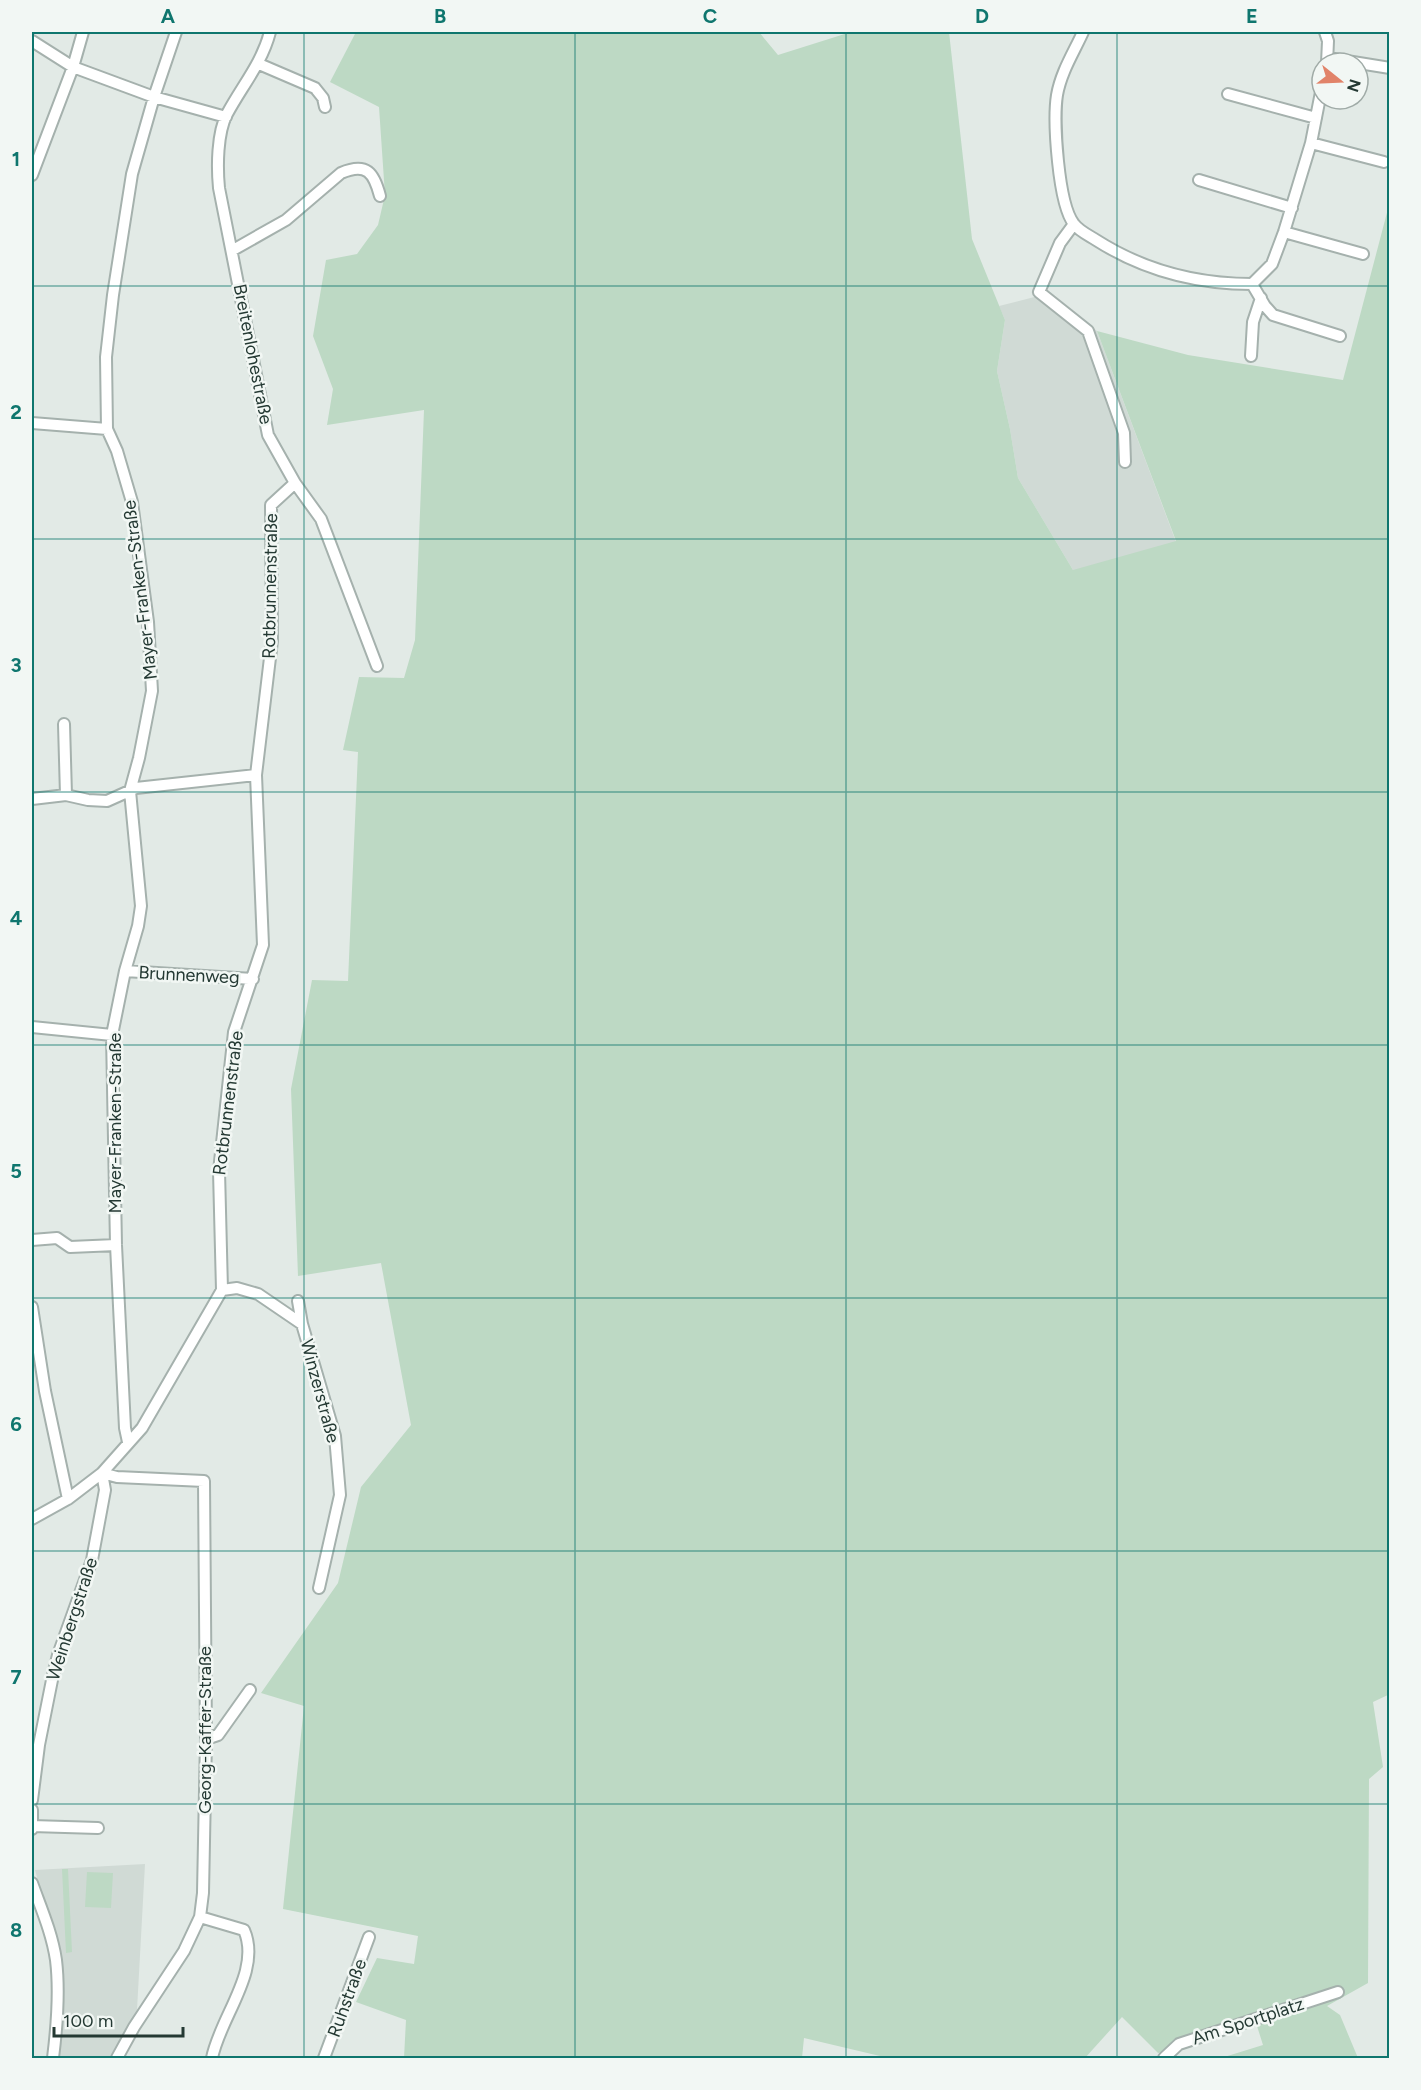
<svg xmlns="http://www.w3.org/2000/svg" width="1421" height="2090" viewBox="0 0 1421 2090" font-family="Figtree,sans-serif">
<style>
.built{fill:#d0dad5}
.green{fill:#bdd9c4}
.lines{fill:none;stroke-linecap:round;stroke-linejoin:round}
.minor-casing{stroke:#a5b1ad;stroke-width:14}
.minor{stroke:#fff;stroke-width:10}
.grid{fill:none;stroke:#0f766e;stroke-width:1.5;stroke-opacity:0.55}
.labels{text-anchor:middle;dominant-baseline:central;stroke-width:5;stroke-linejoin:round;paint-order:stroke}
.street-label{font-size:18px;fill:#243933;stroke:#f2f7f4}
.neatline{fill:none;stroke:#0f766e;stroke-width:2}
.grid-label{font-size:20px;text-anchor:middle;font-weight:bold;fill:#0f766e}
</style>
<rect width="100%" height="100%" fill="#e2eae6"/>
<path class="built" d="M1050,293l47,38 79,211 26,49 -129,-21 -55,-92 -8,-49 -13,-58 8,-51 -6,-14z
M145,1864l-8,146 -25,48h-55l1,-106 -23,-82z"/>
<path class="green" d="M356,32h403l19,23 73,-23h98l23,207 33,81 -8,51 13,58 8,49 55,92 103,-29 -79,-210 91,24 155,25 46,-175 1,1489 -17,8 10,65 -14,12 -1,204 -41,23 13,9 18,43h-137l42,-13 -6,-19 -99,27 -36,-36 -37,41h-205v-2l-76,-18 -2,20h-398l2,-38 -50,-18 21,-44 37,6 4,-28 -135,-27 21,-203 -43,-13 77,-110 23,-96 50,-62 -30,-162 -83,13 -7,-187 21,-109 36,1 10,-229 -15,-2 16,-73 45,1 11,-38 9,-230 -97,15 6,-36 -20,-53 13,-76 31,-6 21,-29 7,-30 -6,-88 -49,-25z
M62,1869h6l4,83 -6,1z
M87,1872l26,1 -2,35 -26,-1z"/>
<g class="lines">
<defs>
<path id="minor" d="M270,32c-8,31 -28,54 -43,82 -10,19 -10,53 -8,74l49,247 27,48 26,36 56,147
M1083,32c-9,20 -22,40 -26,63 -4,25 1,109 17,129 5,7 16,12 22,16 47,30 101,44 156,44l20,-20 12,-32 27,-89 11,-56
M1325,32l3,9 -1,22
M32,41l41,26 81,30 72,20
M1328,58l62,10
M259,64l56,24 8,10 2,9
M1228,94l88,24
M1311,143l73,19
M32,175l41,-108 10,-35
M1199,180l93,28
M1074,224l-14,19 -21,49 49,39 36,102 1,29
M1284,232l79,22
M233,250l53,-30 55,-47c26,-11 33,0 39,23
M1252,284l13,22 8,9 67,21
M1251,356l2,-34 8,-24
M32,423l75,6
M64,724l2,71
M32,799l34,-4 22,5 19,1 29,-13 120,-13
M125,971l128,8
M32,1027l80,8
M32,1240l25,-2 13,9 46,-2
M222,1290l15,-2 21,6 44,30
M298,1301l4,23 33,112 5,59 -21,93
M32,1307l13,84 23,108
M128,1442l-3,-14 -9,-183 -4,-210 13,-64 13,-45 3,-20 -11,-115 9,-33 13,-67 -4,-69 -16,-120 -15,-51 -10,-22 -1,-72 7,-62 19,-121 22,-77 22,-65
M32,1519l36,-20 34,-26 40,-45 80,-138 -3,-119 15,-139 29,-87 -7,-170 16,-134 -1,-136 24,-22
M206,1739l12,-4 32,-45
M32,1800l7,-55 14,-70 5,-20 34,-95 13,-70 -3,-17 15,4 87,4 2,258 -3,154 -3,24 -16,34 -50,76 -17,31
M32,1810v19
M32,1826l66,2
M32,1883c9,25 20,50 24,77 4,33 1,66 -3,98
M200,1917l44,13c18,41 -24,87 -32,128
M324,2058l45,-121
M1164,2058l15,-14 159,-52"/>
</defs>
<use href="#minor" class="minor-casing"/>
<use href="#minor" class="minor"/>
</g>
<path class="grid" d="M304,32v2026M575,32v2026M846,32v2026M1117,32v2026M32,286h1358M32,539h1358M32,792h1358M32,1045h1358M32,1298h1358M32,1551h1358M32,1804h1358"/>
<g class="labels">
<g class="street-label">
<text transform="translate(253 354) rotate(79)">Breitenlohestraße</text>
<text transform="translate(270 586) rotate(-89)">Rotbrunnenstraße</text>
<text transform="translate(140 590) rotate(-97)">Mayer-Franken-Straße</text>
<text transform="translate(189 975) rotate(3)">Brunnenweg</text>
<text transform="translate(228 1103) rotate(-83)">Rotbrunnenstraße</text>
<text transform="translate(115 1123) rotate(-90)">Mayer-Franken-Straße</text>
<text transform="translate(320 1391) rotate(75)">Winzerstraße</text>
<text transform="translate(72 1619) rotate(-72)">Weinbergstraße</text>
<text transform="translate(205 1730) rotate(-90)">Georg-Kaffer-Straße</text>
<text transform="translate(347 1998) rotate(-70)">Ruhstraße</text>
<text transform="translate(1248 2021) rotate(-18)">Am Sportplatz</text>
</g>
</g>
<rect width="1421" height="2090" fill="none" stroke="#f2f7f4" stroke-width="66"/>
<g transform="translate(1340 81) rotate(108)"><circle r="28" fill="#f2f7f4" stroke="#a0aba7" stroke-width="1.5"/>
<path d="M0-4.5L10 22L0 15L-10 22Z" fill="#e18369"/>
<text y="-9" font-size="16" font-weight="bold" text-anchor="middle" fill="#243933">N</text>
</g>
<path d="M54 2027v9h129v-9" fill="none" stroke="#243933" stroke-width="3"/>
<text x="63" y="2027" font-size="18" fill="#243933" stroke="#f2f7f4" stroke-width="4.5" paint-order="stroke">100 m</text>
<rect x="33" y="33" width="1355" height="2024" class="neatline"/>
<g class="grid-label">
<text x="168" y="23">A</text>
<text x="440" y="23">B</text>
<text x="710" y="23">C</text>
<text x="982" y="23">D</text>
<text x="1252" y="23">E</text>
<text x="16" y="166">1</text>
<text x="16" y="419">2</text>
<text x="16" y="672">3</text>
<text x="16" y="925">4</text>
<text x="16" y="1178">5</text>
<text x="16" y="1431">6</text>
<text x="16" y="1684">7</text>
<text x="16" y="1937">8</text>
</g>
</svg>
